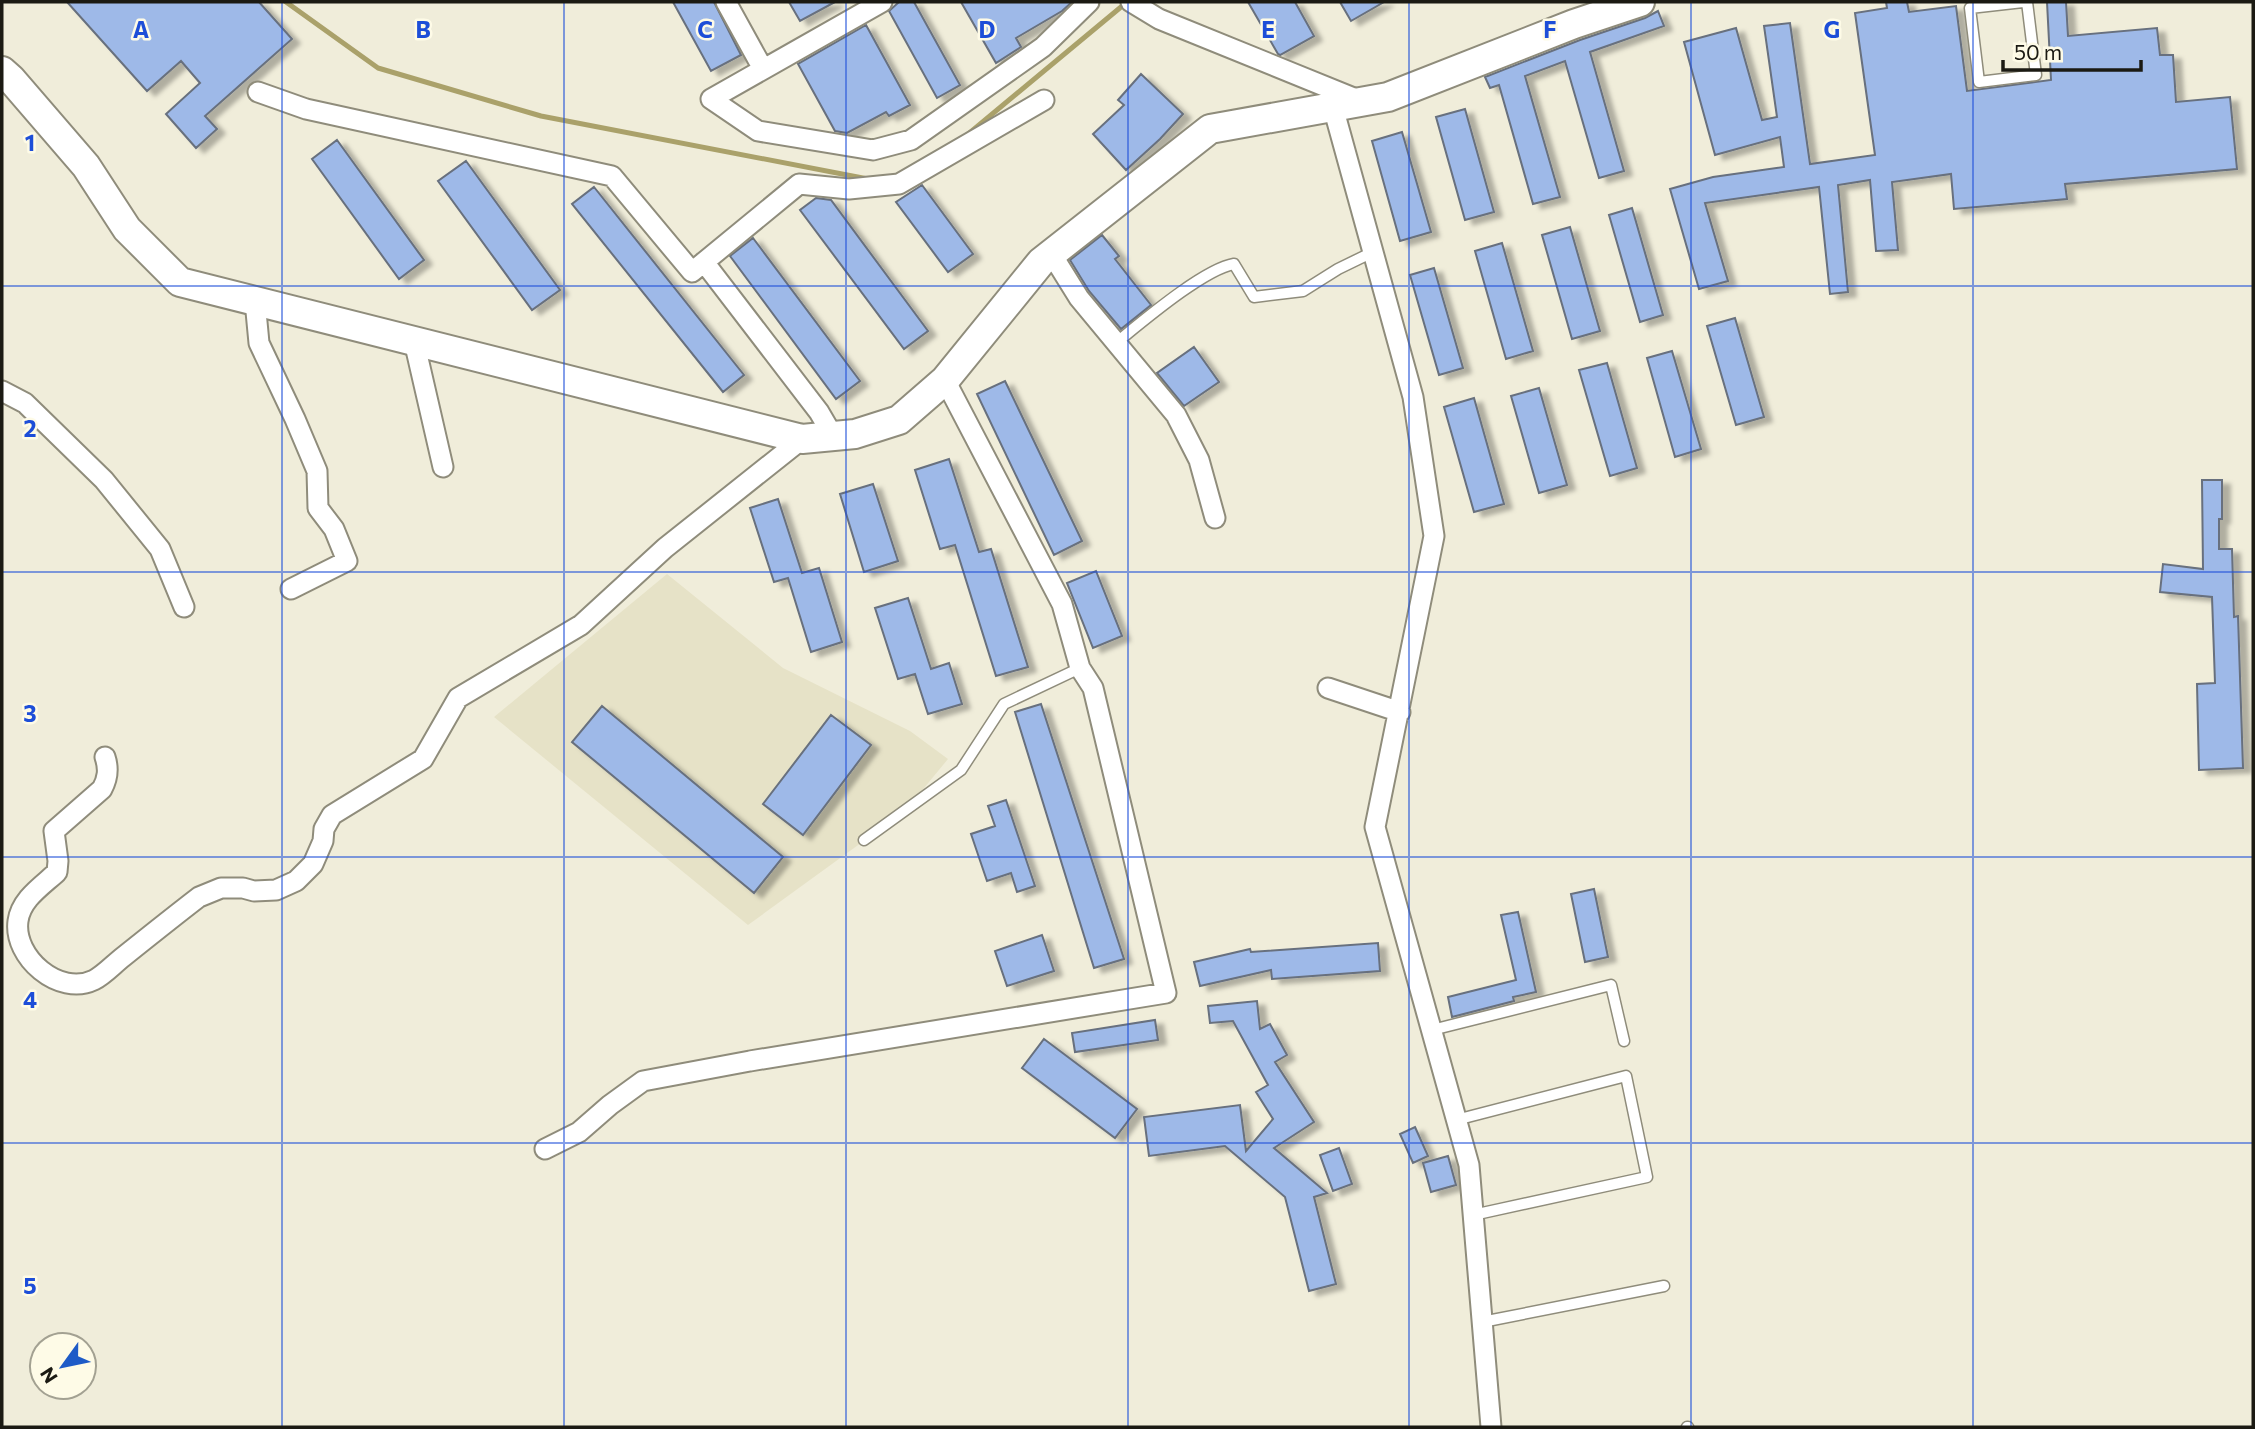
<svg xmlns="http://www.w3.org/2000/svg" width="2255" height="1429" viewBox="0 0 2255 1429" font-family="Commissioner,sans-serif">
<style>
.built{fill:#e6e2c7}
.lines{fill:none;stroke-linecap:round;stroke-linejoin:round}
.stream{stroke:#aaa16a;stroke-width:5}
.building{fill:#9eb9e8;stroke:#67707e;stroke-width:2;filter:url(#shadow)}
.lane-casing{stroke:#8f8c7b;stroke-width:13}
.street-casing{stroke:#8f8c7b;stroke-width:23}
.secondary-casing{stroke:#8f8c7b;stroke-width:32}
.lane{stroke:#fff;stroke-width:10}
.street{stroke:#fff;stroke-width:19}
.secondary{stroke:#fff;stroke-width:28}
.grid{fill:none;stroke:#1d4ed8;stroke-width:2;stroke-opacity:0.55}
.grid-label{font-size:23px;text-anchor:middle;font-weight:bold;fill:#1d4ed8;stroke:#fefbe7;stroke-width:5;stroke-linejoin:round;paint-order:stroke}
</style>
<defs>
<filter id="shadow"><feDropShadow dx="8" dy="4.5" stdDeviation="2" flood-color="#0004"/></filter>
</defs>
<rect width="100%" height="100%" fill="#f0edda"/>
<path class="built" d="M667,574l116,94 127,63 38,28 -43,52 -157,114 -254,-208z"/>
<g class="lines">
<path class="stream" d="M286,2l92,66 163,48 327,63
M967,135l160,-133"/>
</g>
<path class="building" d="M67,2h192l33,37 -87,77 12,13 -21,19 -30,-34 34,-31 -19,-22 -34,30z
M673,2h41l27,53 -30,16z
M789,2h46l-35,19z
M899,2h15l46,83 -23,13 -48,-87z
M961,2h111l-10,9 -46,27 5,9 -25,16z
M1248,2h47l19,34 -34,19 -2,-1z
M1340,2h44l-33,19z
M1886,2h21l2,10 47,-6 11,85 84,-11 -4,-78h19l2,34 89,-8 3,27h13l3,47 54,-5 7,72 -172,15 2,15 -113,10 -3,-35 -59,8 6,68 -22,1 -6,-71 -32,5 10,107 -18,2 -11,-107 -114,16 23,78 -29,8 -29,-100 43,-12 71,-10 -4,-30 -65,18 -31,-113 52,-14 26,92 15,-3 -13,-91 26,-3 20,141 65,-9 -20,-142 32,-5z
M1658,11l6,15 -74,26 34,119 -25,7 -34,-117 -40,15 35,121 -27,7 -34,-119 -9,3 -5,-11 95,-37 65,-22z
M866,25l44,80 -21,11 -3,-4 -39,21 -12,-2 -37,-67z
M1141,74l42,40 -23,25 -34,31 -33,-36 31,-29 -6,-5z
M1465,109l29,103 -29,8 -29,-103z
M1402,132l29,100 -31,9 -28,-100z
M337,140l87,120 -25,19 -87,-120z
M466,161l94,129 -28,20 -94,-129z
M922,185l51,69 -25,18 -52,-70z
M594,187l150,188 -21,17 -151,-188z
M816,198l15,2 97,131 -24,18 -104,-139z
M1632,208l31,107 -23,7 -31,-107z
M1570,227l30,104 -28,8 -30,-104z
M1102,235l17,21 -4,3 36,46 -30,24 -32,-38 -19,-31z
M753,238l107,143 -24,18 -106,-143z
M1502,243l31,108 -27,8 -31,-108z
M1434,268l29,100 -24,7 -29,-100z
M1735,318l29,99 -28,8 -29,-99z
M1194,347l25,35 -35,24 -27,-33z
M1672,351l29,98 -26,8 -28,-99z
M1607,363l30,105 -27,8 -31,-106z
M1005,381l77,160 -28,14 -77,-161z
M1539,388l28,97 -28,8 -28,-97z
M1474,398l30,106 -30,8 -30,-105z
M949,459l30,93 12,-3 37,118 -32,9 -41,-131 -15,4 -25,-79z
M2202,480h20v39h-3v30h13l2,68 4,-1 5,152 -44,2 -2,-86 18,-1 -3,-86 -52,-5 3,-28 40,5z
M873,484l25,77 -34,11 -24,-78z
M778,499l24,74 17,-5 23,74 -31,10 -23,-74 -14,4 -24,-74z
M1096,571l26,65 -29,12 -26,-65z
M908,598l23,71 18,-6 13,41 -34,10 -13,-40 -17,5 -23,-71z
M1041,704l83,255 -30,9 -79,-256z
M602,706l181,151 -29,36 -182,-151z
M831,715l40,30 -68,90 -40,-31z
M1006,800l29,86 -18,6 -6,-19 -24,8 -16,-47 24,-8 -7,-20z
M1594,889l14,68 -23,5 -14,-68z
M1518,912l18,80 -23,5 1,4 -62,16 -4,-20 68,-17 -15,-65z
M1042,935l12,36 -47,15 -12,-35z
M1378,943l2,28 -108,8 -1,-9 -71,16 -6,-24 56,-13 1,3z
M1257,1001l3,28 10,-5 17,31 -12,7 39,60 -40,26 53,45 -13,4 22,87 -27,7 -24,-94 -60,-51 -76,10 -5,-39 96,-12 6,46 27,-32 -17,-27 12,-7 -35,-64 -23,2 -2,-17z
M1155,1020l3,20 -83,12 -3,-19z
M1044,1039l93,70 -22,29 -93,-70z
M1415,1127l13,29 -15,7 -13,-29z
M1339,1148l13,36 -19,7 -13,-36z
M1448,1156l8,29 -25,7 -8,-29z"/>
<g class="lines">
<defs>
<path id="lane" d="M2023,2l-53,6 9,74 57,-7 -9,-73
M1117,342c26,-21 87,-73 117,-78l20,33 49,-6 35,-22 35,-17
M864,840l97,-70 43,-66 76,-36
M1432,1030l179,-45 13,56
M1456,1120l170,-44 21,101 -174,38
M1482,1322l182,-36
M1687,1427h1"/>
<path id="street" d="M726,2l37,67
M882,2l-171,97 47,32 115,19 38,-10 132,-93 46,-45
M1131,2l28,17 202,82
M258,92l48,17 306,67 80,96 107,-88 50,5 50,-5 145,-84
M1333,107l80,290 21,139 -59,291 94,338 22,262
M1051,253l28,45 97,117 23,45 16,58
M704,262l115,150 14,24
M255,301l4,42 36,76 22,52 1,37 16,21 13,32 -56,28
M414,341l29,126
M2,391l23,12 79,77 56,69 24,58
M1328,688l72,24
M105,757c4,12 3,21 -3,32l-48,42 4,30 -1,11c-15,14 -36,27 -39,49 -5,36 41,76 76,59 10,-5 20,-16 29,-23 25,-20 50,-40 76,-60l22,-9h22l11,3 22,-1 20,-9 17,-17 10,-23 1,-12 8,-14 91,-56 35,-61 123,-73 84,-77 137,-109
M545,1149l34,-17 31,-27 33,-24 107,-20 416,-68 -73,-305 -13,-20 -18,-64 -117,-224"/>
<path id="secondary" d="M2,71l9,8 75,87 41,63 53,53 622,157 53,-5 44,-14 46,-40 96,-118 169,-133 178,-32 186,-73 66,-22"/>
</defs>
<use href="#lane" class="lane-casing"/>
<use href="#street" class="street-casing"/>
<use href="#secondary" class="secondary-casing"/>
<use href="#lane" class="lane"/>
<use href="#street" class="street"/>
<use href="#secondary" class="secondary"/>
</g>
<path class="grid" d="M282,2v1425M564,2v1425M846,2v1425M1128,2v1425M1409,2v1425M1691,2v1425M1973,2v1425M2,286h2251M2,572h2251M2,857h2251M2,1143h2251"/>
<g class="grid-label">
<text x="141" y="38">A</text>
<text x="423" y="38">B</text>
<text x="705" y="38">C</text>
<text x="987" y="38">D</text>
<text x="1268" y="38">E</text>
<text x="1550" y="38">F</text>
<text x="1832" y="38">G</text>
<text x="30" y="151">1</text>
<text x="30" y="437">2</text>
<text x="30" y="722">3</text>
<text x="30" y="1008">4</text>
<text x="30" y="1294">5</text>
</g>
<rect width="2255" height="1429" fill="none" stroke="#1b1a13" stroke-width="7"/>
<g transform="translate(63 1366) rotate(237)"><circle r="33" fill="#fefbe7" stroke="#a3a192" stroke-width="2"/>
<path d="M0-5L12 26L0 18L-12 26Z" fill="#1e5bc7"/>
<text y="-10" font-size="19" font-weight="bold" text-anchor="middle" fill="#1b1a13">N</text>
</g>
<path d="M2003 60v10h138v-10" fill="none" stroke="#1b1a13" stroke-width="3.5"/>
<text x="2014" y="60" font-size="21" fill="#1b1a13" stroke="#fefbe7" stroke-width="5" paint-order="stroke">50 m</text>
</svg>
